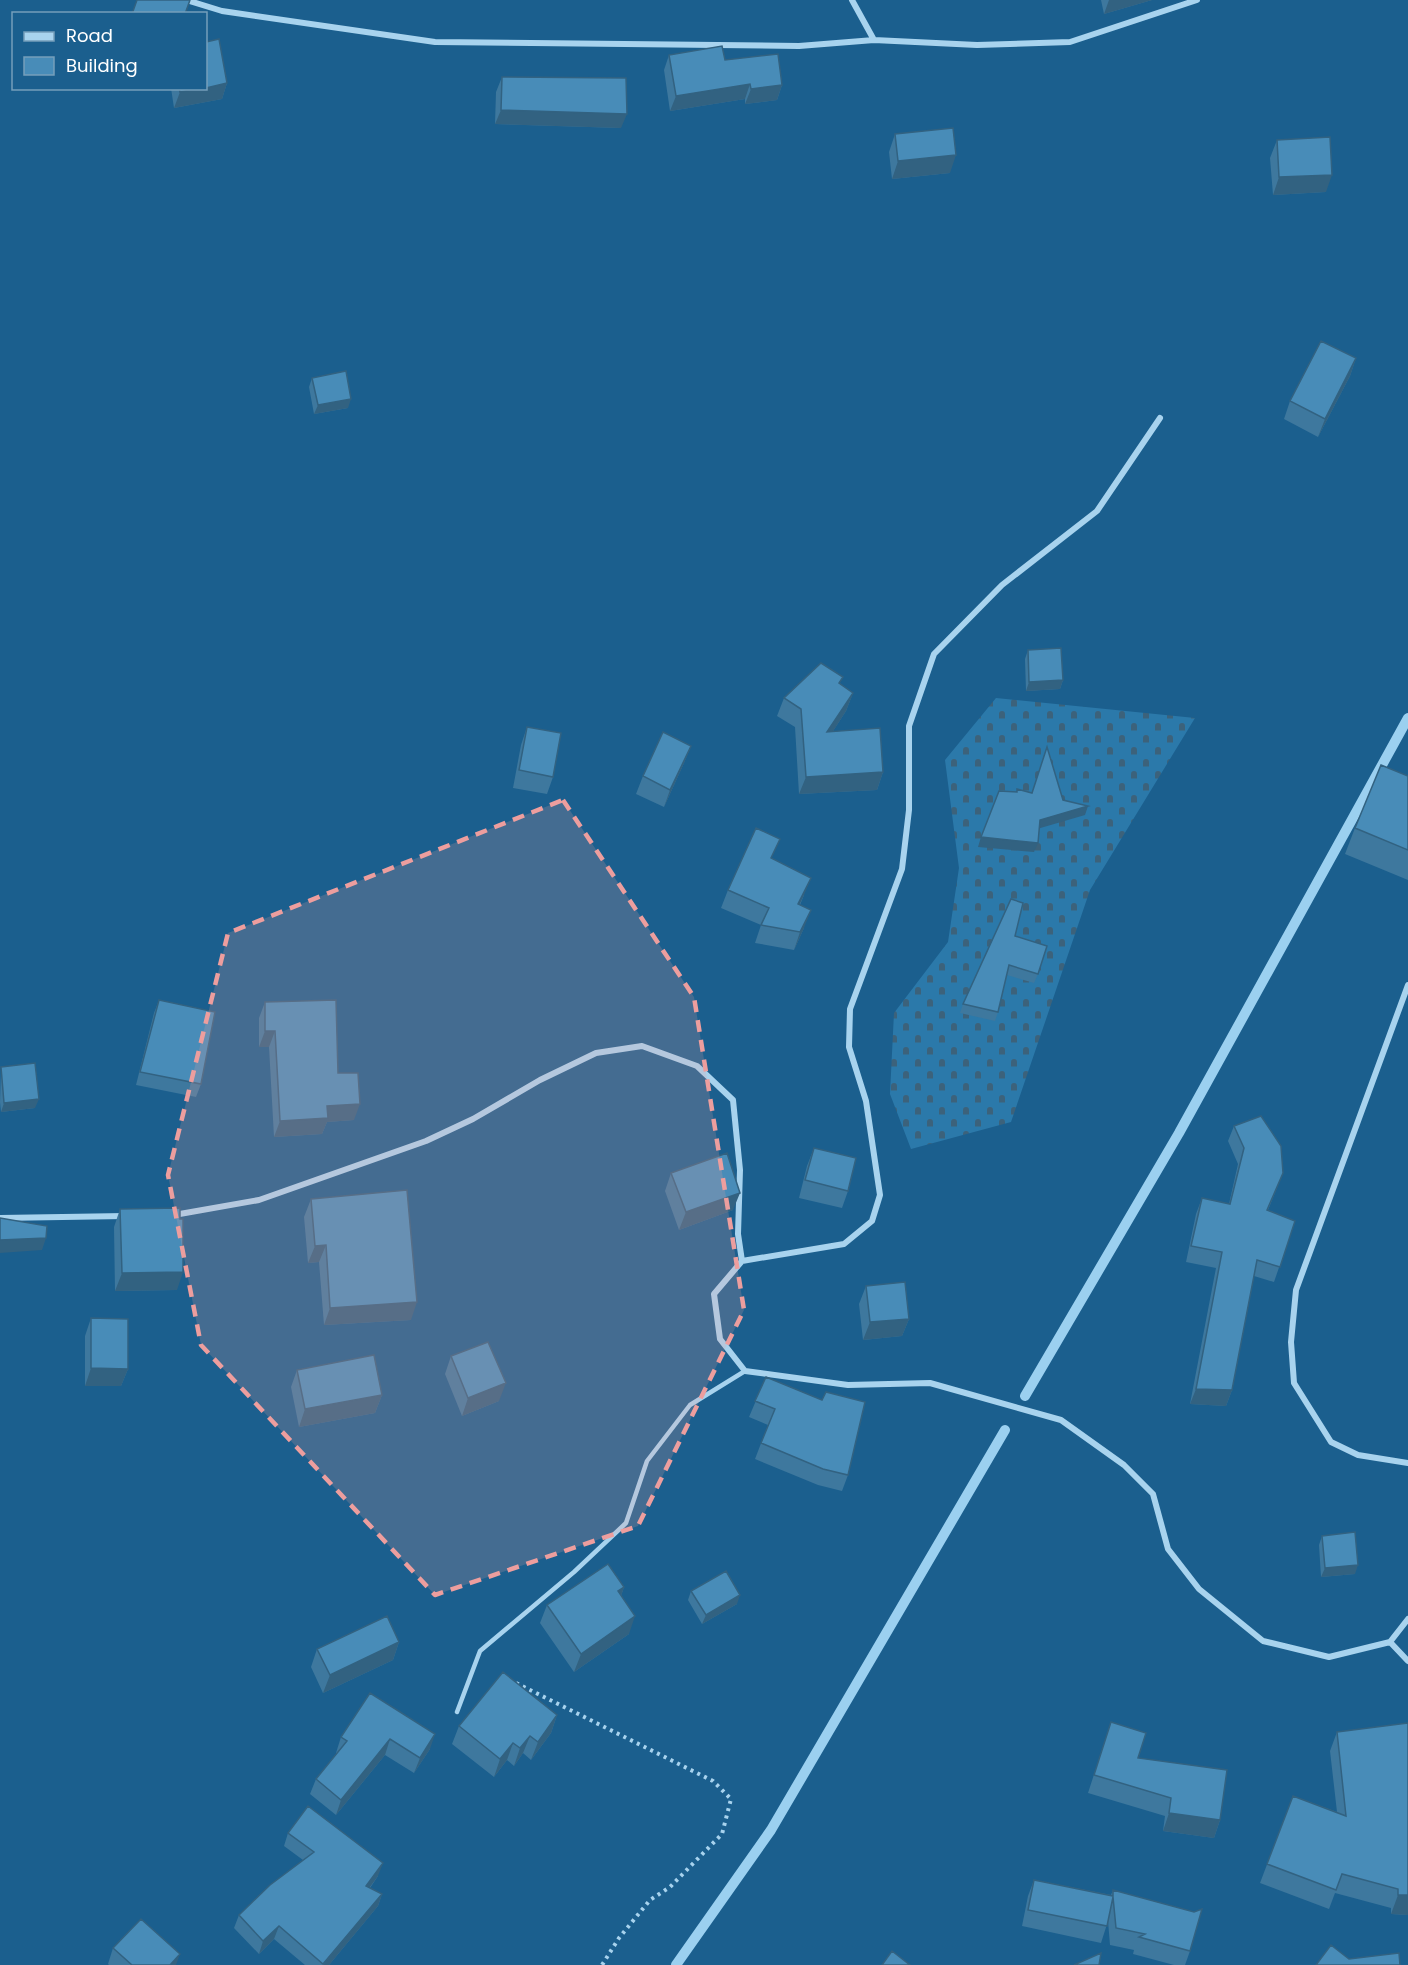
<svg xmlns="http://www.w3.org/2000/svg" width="1408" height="1965" viewBox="0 0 1408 1965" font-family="Poppins,sans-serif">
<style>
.cemetery{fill:url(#cemetery-stones)}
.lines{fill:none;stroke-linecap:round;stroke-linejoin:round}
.stream{stroke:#9bd0f0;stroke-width:10}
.path{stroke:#a8d3ee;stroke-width:4;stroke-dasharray:3 4.5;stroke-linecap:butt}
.service{stroke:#a8d3ee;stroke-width:4.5}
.minor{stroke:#a8d3ee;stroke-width:6}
.wall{fill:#3e789e}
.shaded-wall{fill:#326281}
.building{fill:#488cb8;stroke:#326281;stroke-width:1.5}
.marked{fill:#ed9e9e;fill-opacity:0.2;stroke:#ed9e9e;stroke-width:4.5;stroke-dasharray:12 8;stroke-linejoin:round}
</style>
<defs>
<pattern id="cemetery-stones" width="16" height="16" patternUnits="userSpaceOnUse" patternTransform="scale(1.5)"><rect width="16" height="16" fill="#2b79aa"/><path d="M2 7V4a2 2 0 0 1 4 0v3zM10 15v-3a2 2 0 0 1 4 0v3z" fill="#3c627b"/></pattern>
</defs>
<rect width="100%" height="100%" fill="#1b5f8e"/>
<path class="cemetery" d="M996,698l199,20 -105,172 -79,232 -100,27 -21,-55 4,-81 54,-71 11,-74 -14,-108z"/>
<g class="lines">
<path class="stream" d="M1025,1396l154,-263 229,-415
M676,1965l95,-135 234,-400"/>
<path class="path" d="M516,1683l197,98 18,18 -9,35 -52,53 -20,13 -31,38 -17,27"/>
<path class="service" d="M457,1712l23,-61 94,-79 52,-49 21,-62 43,-56 55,-34"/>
<path class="minor" d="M186,0l36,11 213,31 364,4 75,-6 103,5 93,-3 127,-42
M852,0l22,40
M1160,418l-63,93 -95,74 -68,69 -25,72v84l-7,59 -52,140 -1,38 17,54 14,94 -8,26 -28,23 -102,17 -28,33 6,45 25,32 103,14 82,-2 131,37 63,45 29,29 15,55 31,40 64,52 66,16 61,-15 18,-23
M1408,985l-112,305 -5,52 3,41 37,59 27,13 50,8
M174,1215l85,-15 167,-59 47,-22 67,-39 56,-27 46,-7 55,20 36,34 7,70 -2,64 4,27
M0,1218l125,-2
M1390,1642l18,19"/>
</g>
<path class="wall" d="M1101,0h51l-48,14z
M669,55l56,5 57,25 -5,15 -32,4v-5l-75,12 -6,-41z
M502,77l119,51 -126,-4 1,-32z
M227,83l-5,16 -48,9 -3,-20h35z
M895,134l55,39 -58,6 -3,-27z
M1277,140l49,52 -53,3 -3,-37z
M1356,358l-6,18 -32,61 -34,-18 6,-18z
M312,378l36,30 -34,6 -5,-27z
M1028,650l35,30 -3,9 -34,2 -1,-32z
M841,685l12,8 -7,18 -13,20 50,41 -6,18 -78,4 -4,-67 -18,-11 7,-18z
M527,727l26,50 -6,17 -34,-6 8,-43z
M691,746l-7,17 -20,44 -28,-13 7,-18z
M1408,776v104l-63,-26 10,-26z
M773,859l31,36 -4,10 4,23 -10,22 -39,-7 6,-18 -40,-17 7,-18z
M1015,936l23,38 -4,9 -27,-8 -9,37 -3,9 -35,-8 3,-9z
M159,1000l42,84 -5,13 -60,-12 18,-72z
M265,1002l73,71 16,47 -27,2 -5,12 -48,3 -5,-90h-10v-29z
M1,1067l34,41 -34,4 -1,-10z
M1234,1126l49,47 -15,37 27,11 -21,61 -20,-6 -22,114 -6,16 -36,-2 26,-136 -30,-6 10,-48 6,-16 27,6 9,-40 -10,-23z
M814,1148l34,43 -6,17 -43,-10 8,-32z
M671,1173l62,37 -54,20 -14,-39z
M311,1199l100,121 -87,5 -5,-63 -11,1 -4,-46z
M120,1209l57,81 -62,1 -1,-64z
M866,1286l43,33 -7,17 -39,4 -4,-36z
M91,1318l37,51 -7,17h-36v-50z
M451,1356l48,45 -37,15 -17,-42z
M297,1370l85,25 -7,18 -76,14 -8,-40z
M766,1377l82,98 -6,16 -24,-6 -63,-26 13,-34 -19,-8z
M1322,1536l33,38 -34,3 -2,-32z
M624,1587l-3,9 8,38 -55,38 -34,-49 7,-18z
M691,1591l46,13 -35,20 -14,-24z
M399,1642l-6,18 -70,33 -12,-26 6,-18z
M370,1693l60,56 -16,24 -29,-18 -49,60 -26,-21 6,-15 21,-26h-1l5,-16z
M557,1715l-6,18 -20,27 -8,-7 -9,13 -7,-6 -13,17 -42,-33 7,-18z
M1111,1722l27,36 82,62 -6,18 -51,-7 2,-15 -77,-23z
M1337,1732l71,183 -17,-1v-6l-56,-15 -6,16 -69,-26 33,-87 44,16 -7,-61z
M288,1833l90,43 -8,12 12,6 -4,12 -49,59h-24l-31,-26 -15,15 -25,-26 5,-13 64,-55 -19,-14z
M1034,1880l77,15 2,-5 77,61 -5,14h-11l-41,-11 1,-4 -24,-5 -2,-24 -7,22 -79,-17 6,-30z
M113,1948l63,17h-67l-1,-1z"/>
<path class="shaded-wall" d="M1109,0h43l-48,14z
M227,83l-5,16 -48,9 6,-16 20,-4h6z
M750,84l-5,15 -75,12 6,-15z
M782,85l-5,15 -32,4 6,-15z
M501,110l126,4 -6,14 -126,-4z
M956,155l-6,18 -58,6 6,-18z
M1332,175l-6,17 -53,3 6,-18z
M1356,358l-6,18 -32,61 7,-18z
M351,399l-3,9 -34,6 4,-9z
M1063,680l-3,9 -34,2 3,-9z
M853,693l-7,18 -25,39 6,-18z
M691,746l-7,17 -20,44 6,-17z
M883,772l-6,18 -78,4 7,-17z
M1088,806l-3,9 -48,14 3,-9z
M981,837l57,6 -4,9 -56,-5z
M811,878l-7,17 -13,27 7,-18z
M811,910l-7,18 -10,22 6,-18z
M265,1031h10l-6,16h-10z
M39,1099l-4,9 -34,4 3,-9z
M360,1104l-6,16 -27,2 -5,12 -48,3 6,-16 47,-15z
M740,1193l-7,17 -54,20 7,-18z
M46,1238l-4,12 -42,3v-13z
M326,1245l-7,17 -11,1 7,-17z
M183,1272l-6,18 -62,1 7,-18z
M417,1302l-6,18 -87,5 6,-17z
M909,1319l-7,17 -39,4 7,-18z
M91,1368l37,1 -7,17h-36z
M506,1383l-7,18 -37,15 6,-18z
M1196,1389l36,1 -6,16 -36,-2z
M382,1395l-7,18 -76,14 6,-18z
M1358,1565l-3,9 -34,3 4,-9z
M624,1587l-6,18v-14z
M740,1595l-3,9 -35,20 4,-9z
M635,1616l-6,18 -55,38 7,-18z
M399,1642l-6,18 -70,33 7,-18z
M557,1715l-6,18 -20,27 7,-18z
M435,1734l-5,15 -16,24 6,-15z
M530,1736l-7,17 -9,13 6,-18z
M390,1739l-5,16 -49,60 5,-15z
M513,1743l-6,17 -13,17 6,-18z
M1169,1813l51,7 -6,18 -51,-7z
M383,1863l-5,13 -17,23 5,-13z
M382,1894l-4,12 -49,59h-6z
M1398,1895h10v20l-17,-1z
M279,1926l-5,13 -15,15 4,-13z
M180,1954l-4,11h-6z"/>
<path class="building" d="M137,0h53l-5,14h-53z
M219,39l8,44 -21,5v-46z
M722,46l3,14 53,-6 4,31 -31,4 -1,-5 -74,12 -7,-41z
M502,77l124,1 1,36 -126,-4z
M179,88h21l-20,4z
M953,128l3,27 -58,6 -3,-27z
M1330,137l2,38 -53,2 -2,-37z
M1321,341l35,17 -31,61 -35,-18z
M346,371l5,28 -33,6 -6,-27z
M1061,648l2,32 -34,2 -1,-32z
M821,663l22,14 -4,6 14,10 -26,39 53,-4 3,44 -77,5 -5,-68 -17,-11z
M527,727l34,6 -8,44 -34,-7z
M663,732l28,14 -21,44 -27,-14z
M1047,747l16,53 25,6 -48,14 -2,23 -57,-6 18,-46 18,1v-3l15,4z
M1381,765l27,11v74l-53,-22z
M756,828l24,11 -9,19 40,20 -13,26 13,6 -11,22 -39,-7 8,-17 -41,-18z
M1011,899l12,4 -8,33 32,10 -9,28 -29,-9 -11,47 -35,-8z
M159,1000l56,12 -14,72 -61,-12z
M336,1000l2,73h20l2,31 -33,2 1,12 -48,3 -5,-90h-10v-29z
M35,1063l4,36 -35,4 -3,-36z
M1261,1116l20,30 2,27 -16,37 28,11 -15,46 -23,-7 -25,130 -36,-1 26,-137 -31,-6 11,-48 28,6 14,-56 -10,-22z
M814,1148l42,10 -8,33 -43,-11z
M727,1153l13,40 -54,19 -15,-39z
M407,1190l10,112 -87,6 -4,-63 -11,1 -4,-47z
M180,1208v11h3v53l-61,1 -2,-64z
M0,1218l47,8 -1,12 -46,2z
M905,1282l4,37 -39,3 -4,-36z
M91,1318l37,1v50l-37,-1z
M488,1342l18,41 -38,15 -17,-42z
M374,1355l8,40 -77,14 -8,-39z
M766,1377l56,23 4,-8 39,10 -17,73 -25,-6 -62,-26 14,-34 -20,-8z
M1355,1532l3,33 -33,3 -3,-32z
M608,1564l16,23 -6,4 17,25 -54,38 -34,-49z
M726,1571l14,24 -34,20 -15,-24z
M387,1616l12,26 -69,33 -13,-26z
M503,1672l54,43 -19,27 -8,-6 -10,12 -7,-5 -13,16 -41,-33z
M370,1693l65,41 -15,24 -30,-19 -49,61 -25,-21 31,-38 -6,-4z
M1111,1722l35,11 -8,25 89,12 -7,50 -51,-7 2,-15 -77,-23z
M1408,1723v172h-10v-6l-56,-15 -6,16 -69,-26 26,-68 53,20 -9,-84z
M308,1806l75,57 -17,23 16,8 -59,70 -44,-38 -16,15 -24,-26 31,-30 44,-33 -26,-19z
M1034,1880l79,16v-6l81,22 8,-3 -12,42 -51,-14 6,-3 -29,-6 -3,-31 -6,29 -79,-16z
M141,1919l39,35 -10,11h-38l-19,-17z
M1331,1945l18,14 50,-6 1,12h-84z
M892,1951l18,14h-28z
M1101,1953l-2,12h-25z"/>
<path class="marked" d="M563,800l131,197 50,313 -106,216 -203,69 -234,-250 -33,-170 60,-242z"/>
<rect x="12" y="12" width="195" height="78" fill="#1b5f8e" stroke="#769fbb" stroke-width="1.5"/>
<rect x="24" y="32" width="30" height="9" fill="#a8d3ee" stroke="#769fbb" stroke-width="1.5"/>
<text x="66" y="42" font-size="18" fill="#ffffff">Road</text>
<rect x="24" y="57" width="30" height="18" fill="#488cb8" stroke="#769fbb" stroke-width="1.5"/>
<text x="66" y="72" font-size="18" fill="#ffffff">Building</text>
</svg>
